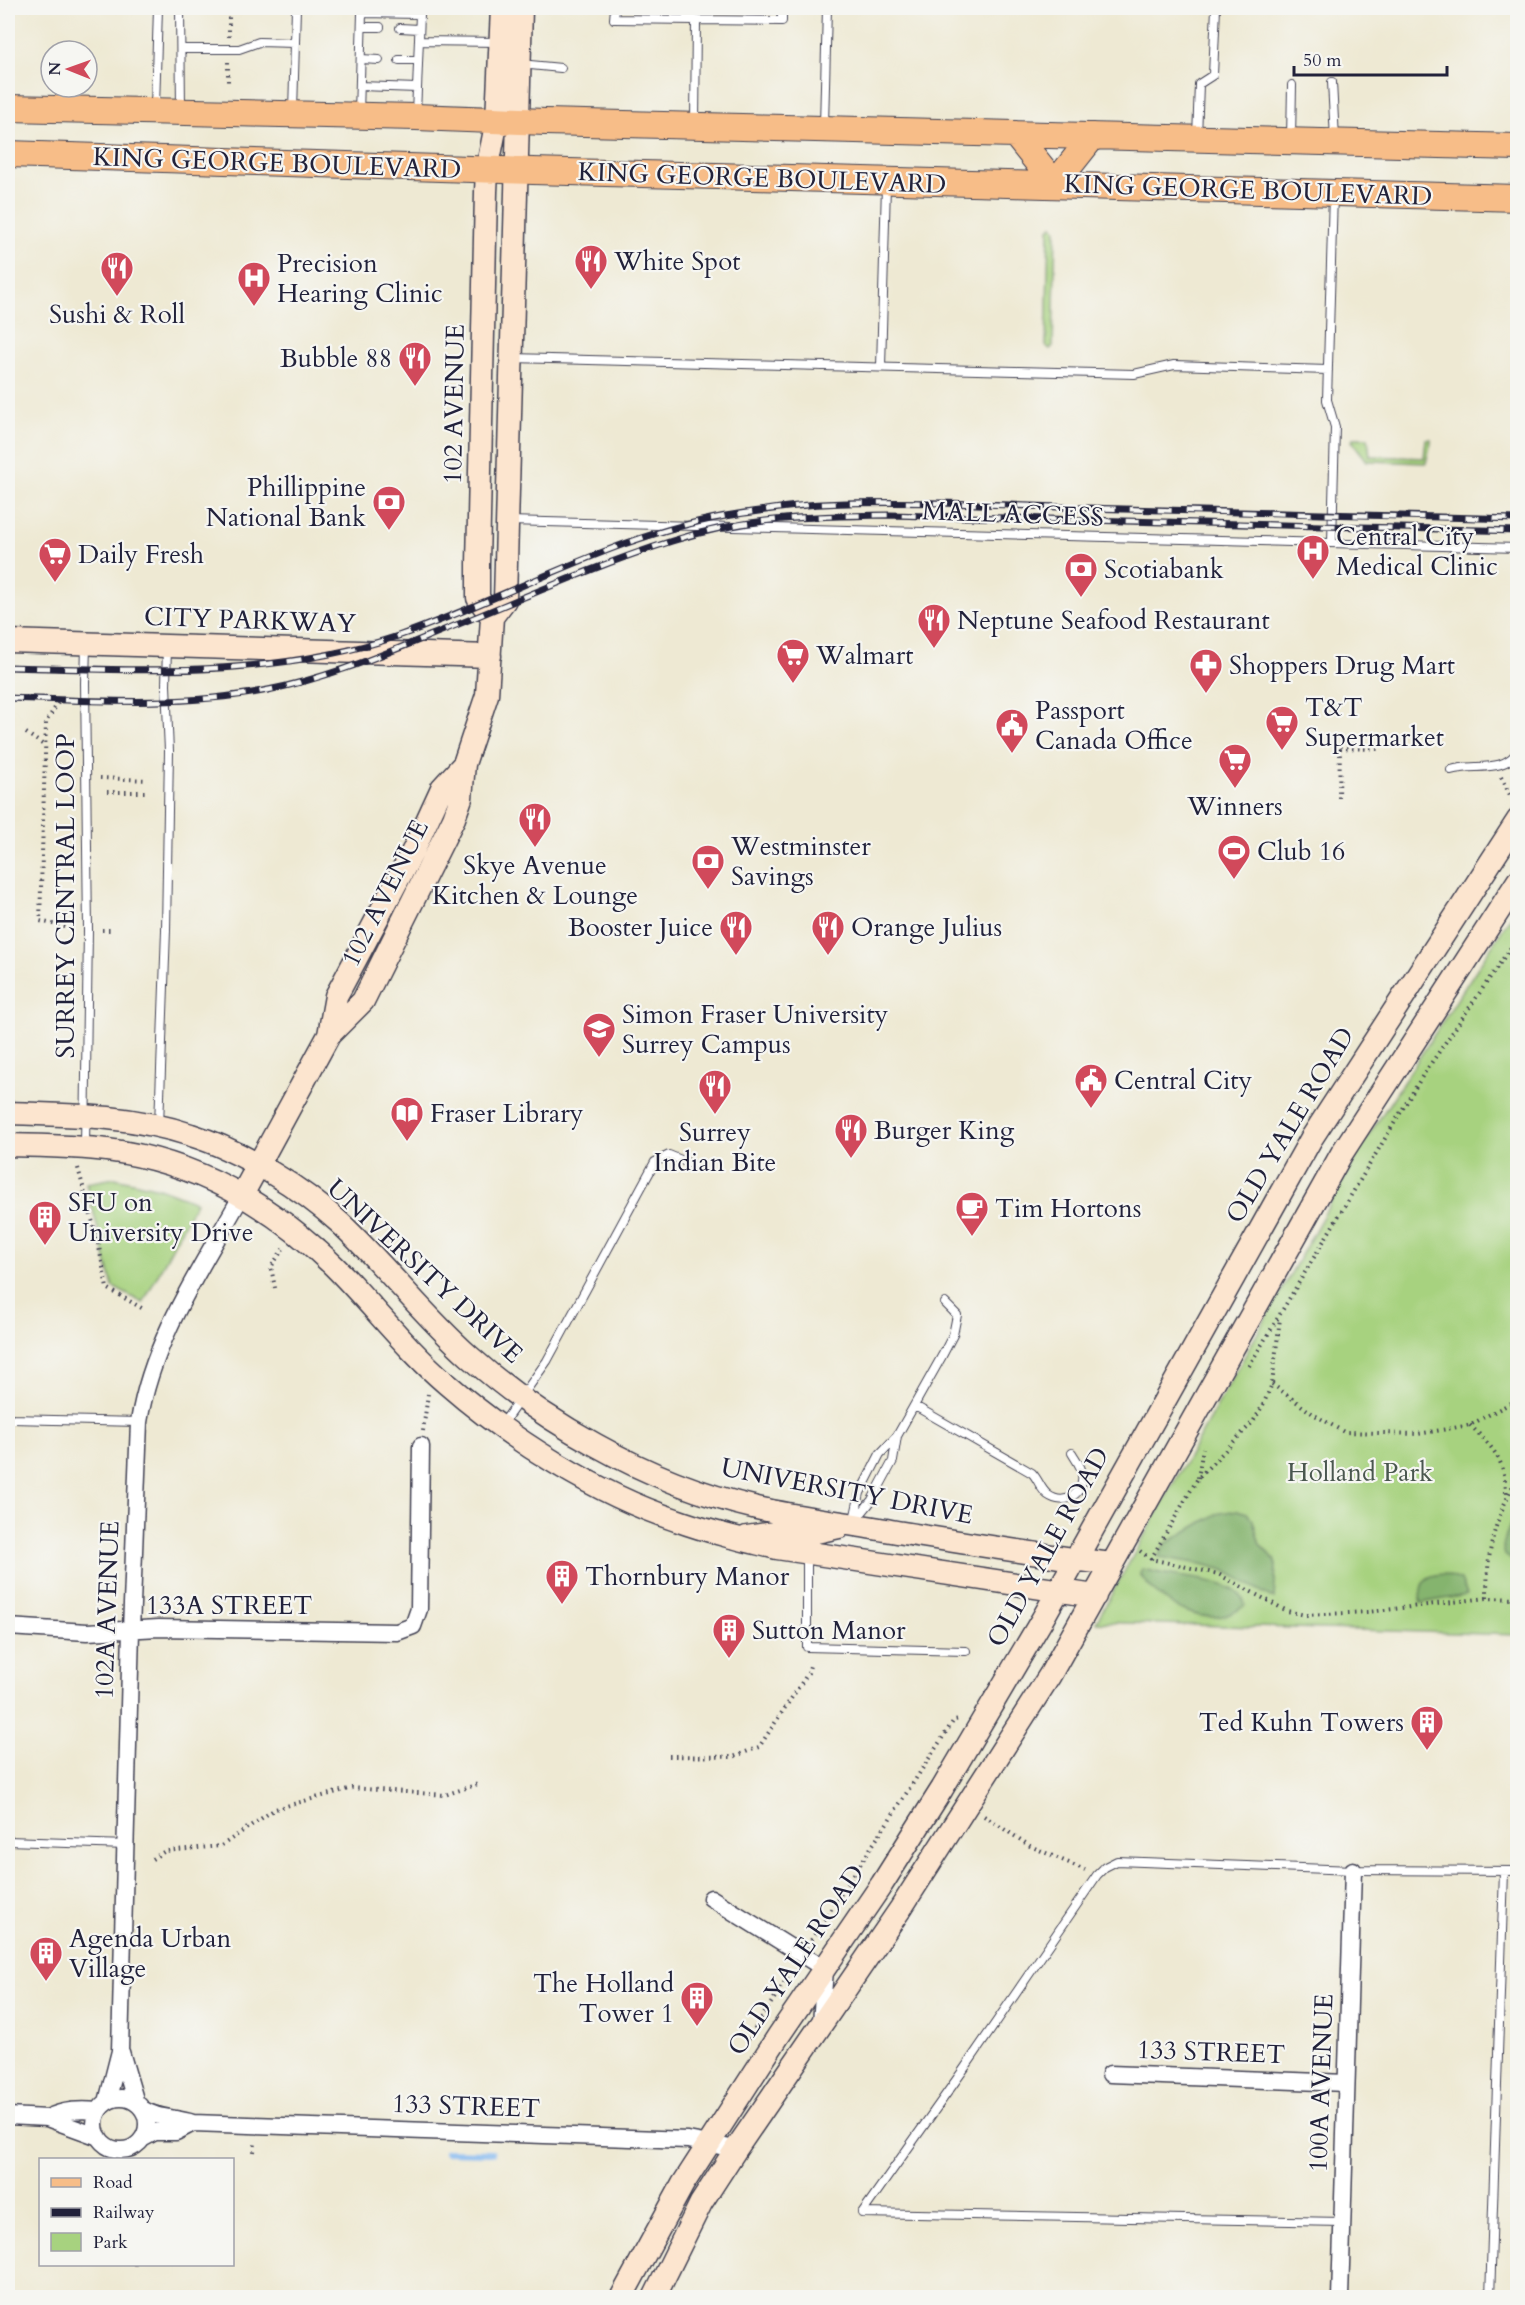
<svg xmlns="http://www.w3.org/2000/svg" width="1525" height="2305" viewBox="0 0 1525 2305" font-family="Cardo,serif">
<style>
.green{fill:#a7d27f;stroke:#647a5d;stroke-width:1.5}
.forest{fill:#85b46e;stroke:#546b54;stroke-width:1.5}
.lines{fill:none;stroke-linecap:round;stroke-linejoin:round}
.stream{stroke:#80b7f0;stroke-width:6}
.lane-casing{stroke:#414052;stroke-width:10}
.street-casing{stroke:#414052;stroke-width:19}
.secondary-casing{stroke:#414052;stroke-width:25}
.primary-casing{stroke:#414052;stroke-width:28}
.path{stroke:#414052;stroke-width:4;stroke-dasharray:1.5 4.5;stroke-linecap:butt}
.lane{stroke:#fff;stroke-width:8}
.street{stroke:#fff;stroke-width:16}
.secondary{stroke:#fce5cf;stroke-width:22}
.primary{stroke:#f7bd88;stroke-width:26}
.rail-casing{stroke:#22223b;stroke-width:7}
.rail{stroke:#f6f6f2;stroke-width:4.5;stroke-dasharray:14;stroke-linecap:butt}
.labels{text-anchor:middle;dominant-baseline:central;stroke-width:4.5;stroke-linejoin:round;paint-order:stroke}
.street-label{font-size:26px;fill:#22223b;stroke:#f6f6f2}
.poi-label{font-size:26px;fill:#22223b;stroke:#f6f6f2;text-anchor:start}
.park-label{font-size:26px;fill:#4a574f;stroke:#f6f6f2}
</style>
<rect width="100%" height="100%" fill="#f6f6f2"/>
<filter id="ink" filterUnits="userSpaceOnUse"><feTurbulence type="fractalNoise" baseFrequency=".0167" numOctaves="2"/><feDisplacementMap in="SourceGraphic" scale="12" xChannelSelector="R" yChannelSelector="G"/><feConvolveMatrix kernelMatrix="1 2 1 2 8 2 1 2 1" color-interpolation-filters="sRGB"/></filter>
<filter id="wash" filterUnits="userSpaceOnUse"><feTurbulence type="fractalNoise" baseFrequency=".008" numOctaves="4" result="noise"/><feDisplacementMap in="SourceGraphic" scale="24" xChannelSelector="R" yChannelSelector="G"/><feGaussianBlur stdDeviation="1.35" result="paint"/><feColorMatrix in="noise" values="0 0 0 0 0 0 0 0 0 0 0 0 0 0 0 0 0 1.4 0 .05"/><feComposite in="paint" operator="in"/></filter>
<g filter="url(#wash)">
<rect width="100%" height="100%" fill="#eee9d3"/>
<path class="green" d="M1053,225l3,4 -3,117 -3,3 -4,-3 3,-117z
M1353,438h15l2,18 54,2 2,-19h5v3l-5,21 -55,-2h-4l-15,-20z
M1517,907v728l-421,-13 269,-481z
M115,1178l44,10 37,14 -53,101 -30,-16 -27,-104z"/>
<path class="forest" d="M1517,1509l1,50h-8l-5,-4 -2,-8 3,-12z
M1237,1510l10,3 6,7 7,25 14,14 2,6 -2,34 -50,-29 -22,-6 -44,-7 7,-13 51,-30z
M1142,1569c8,1 16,4 23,5 21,5 75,5 80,31 -32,29 -86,0 -105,-31z
M1444,1574l17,6 6,15 -47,8c0,-20 3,-28 24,-29z"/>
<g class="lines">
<path class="stream" d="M446,2152l46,1"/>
</g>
</g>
<g filter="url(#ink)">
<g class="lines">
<defs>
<path id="lane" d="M180,8l1,101
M615,8l-1,11 82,1
M362,27h18
M400,28l19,1
M419,41l81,1
M181,49h58l20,-7 36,1
M361,59l18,1
M399,60h19
M520,64l41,4
M1332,82l3,57
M360,86l57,2
M155,107l3,-99
M293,111l3,-103
M359,113l3,-100 58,1 -4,100
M695,124l1,-104 86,1v-13
M824,125l3,-117
M1197,137l2,-53 14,-9 3,-67
M1291,139l1,-54
M512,358l622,16 40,-9 154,5
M881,367l5,-182
M508,521l1010,27
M1332,543l3,-116 -8,-27 6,-206
M1451,770c23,-7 52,4 67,-19
M159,1125l7,-195 3,-179 -3,-66 1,-39
M85,1148l3,-218 -3,-247 1,-38
M915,1406l117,67c7,7 8,16 16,22 17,12 37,-2 34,-21 0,-7 -6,-14 -10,-21
M8,1416l3,3 128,3
M501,1426l46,-65 108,-199 14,-7 29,12
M855,1521l17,-21 21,-39 4,-25
M853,1524l7,-31 20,-39 17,-18 45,-80 11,-21 4,-20 -12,-12
M807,1554v93l159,4
M8,1841l119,4
M862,2213l102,-144 133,-194 8,-8 12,-6 236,9 165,1
M862,2213l481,9
M1490,2298l14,-427"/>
<path id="street" d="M8,1627l79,5 72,-4 238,4 16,-6 6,-17 2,-163
M711,1898l114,71 -4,54
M121,2052l15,51
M1110,2074l236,9
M95 2124a26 26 0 1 1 52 0a26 26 0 1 1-52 0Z
M107,2102l13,-51 11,-421 8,-208c13,-83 63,-155 103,-227
M142,2109c15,10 33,8 51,14l495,17 48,9
M8,2116l39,2 52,19
M47,2118c18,-8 32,-9 51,-7
M142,2139l13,-7h21l17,-9
M1340,2298l13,-428"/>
<path id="secondary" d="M492,617l-14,-19v-34l8,-372 1,-22 10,-50 5,-112
M8,641l482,15
M329,1035l7,-39 6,-11 72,-136 28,-61 22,-24
M8,1113c62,2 123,2 183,22 49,15 111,53 149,88 45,42 83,92 129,133 39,35 81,64 127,89 50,28 105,50 161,63 44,10 90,15 134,23 74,12 147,24 221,33
M8,1145c33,1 66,1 99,5 88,11 165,55 227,116 38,38 71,82 113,118 63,55 150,110 229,136 33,12 67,20 101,28l318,48
M242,1195l87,-160 34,-34 91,-183 7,-20 3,-34 23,-69 5,-78 13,-17 16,-592
M747,1537l34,-5 26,2 32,-7
M621,2298l62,-114 96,-149 103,-151 60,-95 101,-171 268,-479 207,-319
M654,2298l47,-95 35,-54 165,-241 149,-233 292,-522 176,-272"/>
<path id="primary" d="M8,108l408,9 130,5 972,25
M1015,134l40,50
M8,154l525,17 985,27
M1055,184l38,-48"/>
</defs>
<use href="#lane" class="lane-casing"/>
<use href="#street" class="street-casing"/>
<use href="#secondary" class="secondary-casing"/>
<use href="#primary" class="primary-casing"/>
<path class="path" d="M229,37v-29
M228,62v24
M58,703l-12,19 -6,199 33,8
M26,733l19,13
M1340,748l38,1
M1501,777l9,18
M100,778l47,2
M107,792h41
M1339,798l1,-50
M102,930h9
M78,1168l20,74 9,46 38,22
M275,1288l-4,-21 12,-18
M1249,1366l174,-291 95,-138
M1272,1384l41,30 31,18 74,2 52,-9 48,-26
M1470,1425c24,24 36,35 36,71
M423,1431l5,-37
M1198,1478l5,-30
M1140,1551l11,8 67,15 69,37 18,4 63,-3 119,-14 31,1
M1151,1559l47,-81 55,-56 10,-17 9,-21 8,-66
M1487,1598c0,-54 8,-76 31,-123
M669,1756l64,1 26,-10 49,-74 2,-7
M984,1816l46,30 55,24
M152,1859l13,-8 56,-5 54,-37 77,-21 93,7 33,-11
M811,1940l143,-220 6,-1
M748,2039l45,-70
M254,2152l1,-9
M135,2264v3"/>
<use href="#lane" class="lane"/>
<use href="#street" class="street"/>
<use href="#secondary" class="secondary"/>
<use href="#primary" class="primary"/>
<defs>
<path id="rail" d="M8,667c132,3 261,12 390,-31 113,-39 220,-104 340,-122 28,-4 57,-9 85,-10 87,-4 175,1 262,4 144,4 288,8 433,11
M8,698c86,3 174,9 260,-8 56,-11 109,-33 161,-54 81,-32 161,-69 243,-95 74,-24 141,-25 218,-26l628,16"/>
</defs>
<use href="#rail" class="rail-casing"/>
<use href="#rail" class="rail"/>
</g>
</g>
<defs>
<symbol id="restaurant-pin" viewBox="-11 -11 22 30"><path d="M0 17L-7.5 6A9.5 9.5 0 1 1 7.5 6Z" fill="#d1495b" stroke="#f6f6f2"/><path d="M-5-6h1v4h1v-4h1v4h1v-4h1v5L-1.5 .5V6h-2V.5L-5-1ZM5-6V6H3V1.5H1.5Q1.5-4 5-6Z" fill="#fff"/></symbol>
<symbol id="hospital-pin" viewBox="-11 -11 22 30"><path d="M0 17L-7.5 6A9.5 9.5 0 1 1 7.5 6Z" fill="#d1495b" stroke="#f6f6f2"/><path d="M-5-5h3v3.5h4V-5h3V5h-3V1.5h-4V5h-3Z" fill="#fff"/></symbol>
<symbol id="bank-pin" viewBox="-11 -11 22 30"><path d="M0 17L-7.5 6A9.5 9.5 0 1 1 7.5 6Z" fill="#d1495b" stroke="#f6f6f2"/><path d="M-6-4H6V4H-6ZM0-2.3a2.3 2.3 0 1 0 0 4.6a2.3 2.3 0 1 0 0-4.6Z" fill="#fff"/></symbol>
<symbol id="supermarket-pin" viewBox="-11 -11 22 30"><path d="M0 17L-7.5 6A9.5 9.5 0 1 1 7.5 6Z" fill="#d1495b" stroke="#f6f6f2"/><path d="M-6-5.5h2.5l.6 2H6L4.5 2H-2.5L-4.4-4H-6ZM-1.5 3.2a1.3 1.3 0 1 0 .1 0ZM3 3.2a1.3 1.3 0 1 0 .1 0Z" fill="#fff"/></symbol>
<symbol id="pharmacy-pin" viewBox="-11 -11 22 30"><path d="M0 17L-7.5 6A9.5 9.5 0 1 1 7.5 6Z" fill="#d1495b" stroke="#f6f6f2"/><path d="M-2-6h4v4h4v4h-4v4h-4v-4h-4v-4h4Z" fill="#fff"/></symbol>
<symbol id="civic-pin" viewBox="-11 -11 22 30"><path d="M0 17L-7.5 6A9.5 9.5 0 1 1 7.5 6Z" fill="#d1495b" stroke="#f6f6f2"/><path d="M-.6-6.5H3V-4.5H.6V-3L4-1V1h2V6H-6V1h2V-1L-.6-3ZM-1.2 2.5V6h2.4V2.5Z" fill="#fff"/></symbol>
<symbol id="stadium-pin" viewBox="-11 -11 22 30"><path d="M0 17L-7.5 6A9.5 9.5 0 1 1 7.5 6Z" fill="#d1495b" stroke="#f6f6f2"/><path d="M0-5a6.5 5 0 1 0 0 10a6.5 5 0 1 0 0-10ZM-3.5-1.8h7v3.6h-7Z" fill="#fff"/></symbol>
<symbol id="university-pin" viewBox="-11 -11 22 30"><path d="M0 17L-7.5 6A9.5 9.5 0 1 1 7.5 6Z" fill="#d1495b" stroke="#f6f6f2"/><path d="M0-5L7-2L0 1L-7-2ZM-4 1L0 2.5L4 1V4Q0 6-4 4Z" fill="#fff"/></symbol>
<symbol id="library-pin" viewBox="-11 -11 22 30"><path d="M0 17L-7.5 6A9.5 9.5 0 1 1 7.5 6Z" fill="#d1495b" stroke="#f6f6f2"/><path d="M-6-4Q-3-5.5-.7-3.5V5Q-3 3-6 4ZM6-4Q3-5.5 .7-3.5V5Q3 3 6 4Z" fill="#fff"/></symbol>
<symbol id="cafe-pin" viewBox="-11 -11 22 30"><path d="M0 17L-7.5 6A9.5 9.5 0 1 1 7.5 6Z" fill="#d1495b" stroke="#f6f6f2"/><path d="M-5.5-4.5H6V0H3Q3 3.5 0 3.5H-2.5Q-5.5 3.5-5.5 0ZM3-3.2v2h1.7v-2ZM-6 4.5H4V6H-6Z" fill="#fff"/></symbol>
<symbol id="building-pin" viewBox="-11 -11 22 30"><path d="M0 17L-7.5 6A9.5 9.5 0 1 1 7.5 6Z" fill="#d1495b" stroke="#f6f6f2"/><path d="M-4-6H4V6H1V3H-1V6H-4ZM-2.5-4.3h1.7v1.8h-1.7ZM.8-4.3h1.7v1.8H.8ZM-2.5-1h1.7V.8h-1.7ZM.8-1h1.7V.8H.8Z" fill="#fff"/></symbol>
</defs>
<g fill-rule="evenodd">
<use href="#restaurant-pin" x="572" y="242" width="38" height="52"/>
<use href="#restaurant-pin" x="98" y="249" width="38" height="52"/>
<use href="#hospital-pin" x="235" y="259" width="38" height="52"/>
<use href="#restaurant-pin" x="396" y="339" width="38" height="52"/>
<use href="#bank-pin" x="370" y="483" width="38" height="52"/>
<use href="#hospital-pin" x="1294" y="532" width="38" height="52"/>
<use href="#supermarket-pin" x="36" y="535" width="38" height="52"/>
<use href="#bank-pin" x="1062" y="550" width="38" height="52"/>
<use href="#restaurant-pin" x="915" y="601" width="38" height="52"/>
<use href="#supermarket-pin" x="774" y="636" width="38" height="52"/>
<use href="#pharmacy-pin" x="1187" y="646" width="38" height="52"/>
<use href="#supermarket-pin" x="1263" y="703" width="38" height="52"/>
<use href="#civic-pin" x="993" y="706" width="38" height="52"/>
<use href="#supermarket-pin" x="1216" y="741" width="38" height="52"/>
<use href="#restaurant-pin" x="516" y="800" width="38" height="52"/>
<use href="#stadium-pin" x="1215" y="832" width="38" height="52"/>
<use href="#bank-pin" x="689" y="842" width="38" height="52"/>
<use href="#restaurant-pin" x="717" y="908" width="38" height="52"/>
<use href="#restaurant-pin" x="809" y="908" width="38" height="52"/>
<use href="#university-pin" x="580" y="1010" width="38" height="52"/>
<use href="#civic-pin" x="1072" y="1061" width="38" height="52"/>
<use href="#restaurant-pin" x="696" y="1067" width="38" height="52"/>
<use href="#library-pin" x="388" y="1094" width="38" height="52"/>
<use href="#restaurant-pin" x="832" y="1111" width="38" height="52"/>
<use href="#cafe-pin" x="953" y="1189" width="38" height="52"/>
<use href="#building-pin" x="26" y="1198" width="38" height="52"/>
<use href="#building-pin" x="543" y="1557" width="38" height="52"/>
<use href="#building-pin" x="710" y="1611" width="38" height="52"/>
<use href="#building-pin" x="1408" y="1703" width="38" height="52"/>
<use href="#building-pin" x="27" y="1934" width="38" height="52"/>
<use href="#building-pin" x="678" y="1979" width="38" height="52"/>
</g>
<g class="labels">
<g class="street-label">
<text transform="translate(277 163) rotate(2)">KING GEORGE BOULEVARD</text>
<text transform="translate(762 178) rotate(2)">KING GEORGE BOULEVARD</text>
<text transform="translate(1248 190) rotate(2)">KING GEORGE BOULEVARD</text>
<text transform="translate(454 404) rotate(-89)">102 AVENUE</text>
<text transform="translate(1013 514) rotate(2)">MALL ACCESS</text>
<text transform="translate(250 620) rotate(2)">CITY PARKWAY</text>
<text transform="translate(385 893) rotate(-63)">102 AVENUE</text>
<text transform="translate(65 896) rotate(-90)">SURREY CENTRAL LOOP</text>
<text transform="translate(1290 1125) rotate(-59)">OLD YALE ROAD</text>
<text transform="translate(425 1271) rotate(43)">UNIVERSITY DRIVE</text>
<text transform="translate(847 1491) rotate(11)">UNIVERSITY DRIVE</text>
<text transform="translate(1048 1547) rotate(-61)">OLD YALE ROAD</text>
<text x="229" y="1605">133A STREET</text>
<text transform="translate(107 1610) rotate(-88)">102A AVENUE</text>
<text transform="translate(796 1960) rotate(-56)">OLD YALE ROAD</text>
<text transform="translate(1211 2052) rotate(2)">133 STREET</text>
<text transform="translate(1321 2083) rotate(-88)">100A AVENUE</text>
<text transform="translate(466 2106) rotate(2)">133 STREET</text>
</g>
<g class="poi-label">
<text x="614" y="261">White Spot</text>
<text x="277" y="263">Precision<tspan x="277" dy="30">Hearing Clinic</tspan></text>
<text x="117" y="314" text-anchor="middle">Sushi &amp; Roll</text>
<text x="392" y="358" text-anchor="end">Bubble 88</text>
<text x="366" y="487" text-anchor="end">Phillippine<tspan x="366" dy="30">National Bank</tspan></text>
<text x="1336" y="536">Central City<tspan x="1336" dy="30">Medical Clinic</tspan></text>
<text x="78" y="554">Daily Fresh</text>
<text x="1104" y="569">Scotiabank</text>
<text x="957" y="620">Neptune Seafood Restaurant</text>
<text x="816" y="655">Walmart</text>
<text x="1229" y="665">Shoppers Drug Mart</text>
<text x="1305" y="707">T&amp;T<tspan x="1305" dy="30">Supermarket</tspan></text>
<text x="1035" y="710">Passport<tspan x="1035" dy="30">Canada Office</tspan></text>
<text x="1235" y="806" text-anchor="middle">Winners</text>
<text x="731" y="846">Westminster<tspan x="731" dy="30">Savings</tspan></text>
<text x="1257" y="851">Club 16</text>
<text x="535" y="865" text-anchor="middle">Skye Avenue<tspan x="535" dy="30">Kitchen &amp; Lounge</tspan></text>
<text x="713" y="927" text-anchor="end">Booster Juice</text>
<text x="851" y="927">Orange Julius</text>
<text x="622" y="1014">Simon Fraser University<tspan x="622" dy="30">Surrey Campus</tspan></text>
<text x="1114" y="1080">Central City</text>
<text x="430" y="1113">Fraser Library</text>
<text x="874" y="1130">Burger King</text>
<text x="715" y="1132" text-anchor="middle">Surrey<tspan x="715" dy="30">Indian Bite</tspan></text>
<text x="68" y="1202">SFU on<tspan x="68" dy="30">University Drive</tspan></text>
<text x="995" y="1208">Tim Hortons</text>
<text x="585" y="1576">Thornbury Manor</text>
<text x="752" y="1630">Sutton Manor</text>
<text x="1404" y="1722" text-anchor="end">Ted Kuhn Towers</text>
<text x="69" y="1938">Agenda Urban<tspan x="69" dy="30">Village</tspan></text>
<text x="674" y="1983" text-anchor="end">The Holland<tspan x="674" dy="30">Tower 1</tspan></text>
</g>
<g class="park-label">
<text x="1360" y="1472">Holland Park</text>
</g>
</g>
<rect width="1525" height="2305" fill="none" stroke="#f6f6f2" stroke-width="30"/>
<rect x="39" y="2158" width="195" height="108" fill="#f6f6f2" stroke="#a1a1a9" stroke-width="1.5"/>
<rect x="51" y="2178" width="30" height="9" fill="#f7bd88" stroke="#a1a1a9" stroke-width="1.5"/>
<text x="93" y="2188" font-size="18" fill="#22223b">Road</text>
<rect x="51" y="2208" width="30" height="9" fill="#22223b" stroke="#a1a1a9" stroke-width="1.5"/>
<text x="93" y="2218" font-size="18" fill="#22223b">Railway</text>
<rect x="51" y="2233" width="30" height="18" fill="#a7d27f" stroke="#a1a1a9" stroke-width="1.5"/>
<text x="93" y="2248" font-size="18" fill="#22223b">Park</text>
<g transform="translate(69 69) rotate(271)"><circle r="28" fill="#f6f6f2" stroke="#a1a1a9" stroke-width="1.5"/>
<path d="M0-4.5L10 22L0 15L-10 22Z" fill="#d1495b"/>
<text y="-9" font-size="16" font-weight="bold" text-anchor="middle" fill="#22223b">N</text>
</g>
<path d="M1294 66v9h153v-9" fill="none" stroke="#22223b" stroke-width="3"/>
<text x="1303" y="66" font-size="18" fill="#22223b" stroke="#f6f6f2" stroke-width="4.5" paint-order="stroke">50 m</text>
</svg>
